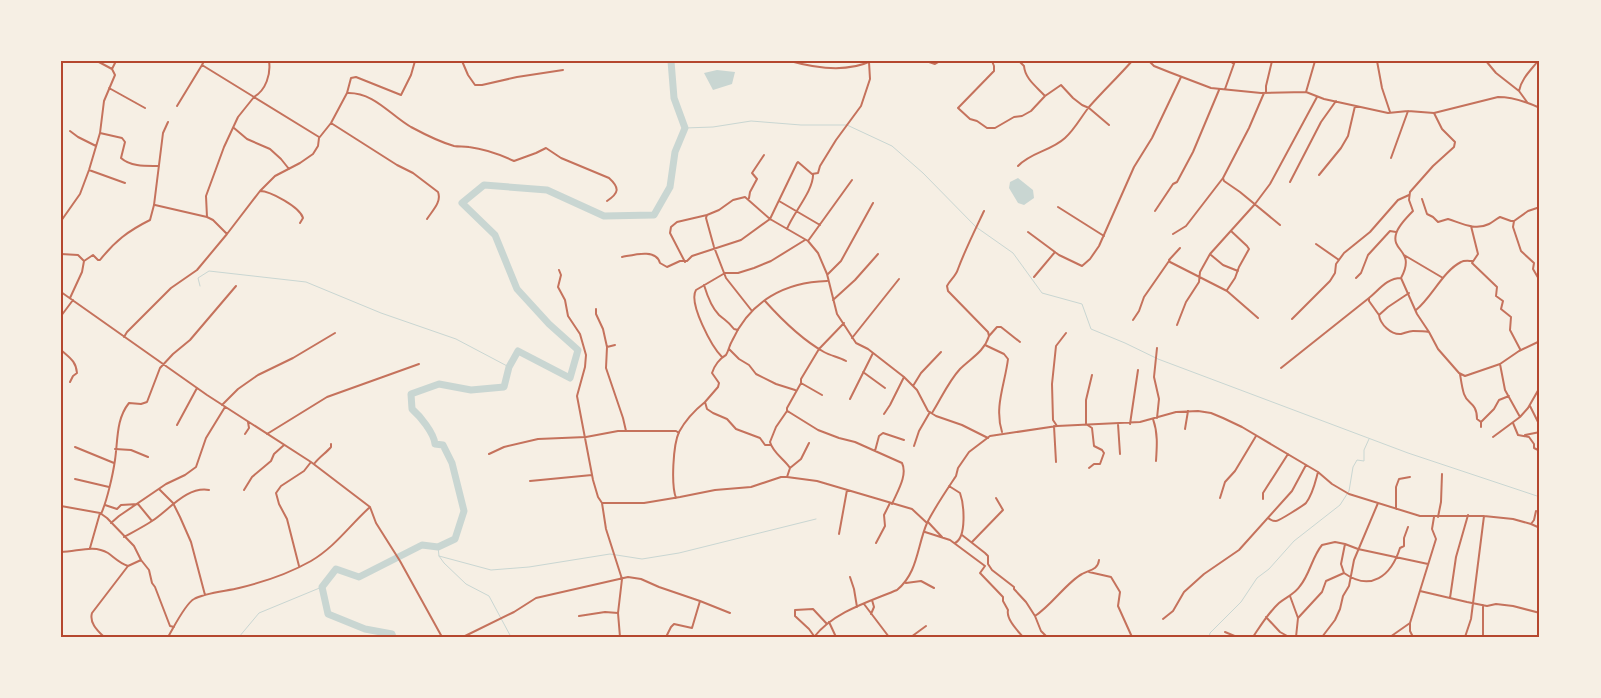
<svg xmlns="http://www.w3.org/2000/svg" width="1601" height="698" viewBox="0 0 1601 698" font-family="Cabin,sans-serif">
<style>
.water{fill:#c9d6d2}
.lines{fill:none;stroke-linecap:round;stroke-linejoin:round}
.stream{stroke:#c9d6d2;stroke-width:1}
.river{stroke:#c9d6d2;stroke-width:7}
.minor{stroke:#c5725c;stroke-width:2}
.neatline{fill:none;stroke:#b5482f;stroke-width:2}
</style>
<rect width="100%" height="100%" fill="#f6efe4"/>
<path class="water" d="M717,70l18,2 -3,12 -19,6 -9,-17z
M1018,178l15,12 1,8 -10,7 -6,-2 -9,-15 1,-6z"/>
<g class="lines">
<path class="stream" d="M685,128l28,-1 38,-6 50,4h46l45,21 31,27 53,54 37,26 29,40 40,11 9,25 34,14 33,16 250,94 132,44
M200,286l-2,-8 11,-7 97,11 75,31 75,26 53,28
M438,547l1,9 5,7 22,21 23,12 22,41
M439,556l52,14 38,-3 81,-13 32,5 37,-6 137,-34
M239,637l20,-24 63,-26
M1209,637l1,-4 31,-31 16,-24 12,-9 25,-28 46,-36 9,-14 4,-24 4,-7 7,1v-11l5,-11"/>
<path class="river" d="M393,637l-1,-3 -27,-5 -37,-15 -6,-27 14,-18 23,8 63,-32 16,2 17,-8 9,-28 -12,-48 -9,-18 -8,-1c-1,-11 -15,-28 -23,-35l-1,-15 28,-10 32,6 33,-3 5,-20 9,-16 52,27 8,-28 -29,-26 -32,-35 -22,-54 -33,-32 22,-18 63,5 57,26 50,-1 16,-28 5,-35 10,-24 -11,-30 -3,-37"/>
<path class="minor" d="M97,61l15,8 4,-8
M158,61h17
M204,61l-2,4 52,32 -16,20 -14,30 -18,49 1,21
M269,61c2,13 -3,29 -15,36l65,40
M462,61l6,14 7,10h7l35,-8 46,-7
M790,61c25,7 56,12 81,0
M926,61l9,3 5,-3
M992,61l2,5v5l-36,37 12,11 7,2 10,7h8l19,-11 8,-1 9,-5 14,-15 16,-11 12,13 9,7 7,3 20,17
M1019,61l5,5c1,13 13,21 21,30
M1149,61l5,5 15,6 42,16 50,5 45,-1 18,7 64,14 20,-2 26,2 64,-16c15,0 29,5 42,11
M1230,61l4,3
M1377,61l5,27 8,24
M1486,61l10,12 23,18 8,11
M109,88l36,20
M1225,89l10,-28
M1519,91c2,-12 12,-21 19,-30
M1306,92l9,-31
M347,93c27,-1 43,22 64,34 13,7 29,15 43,19 5,1 10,0 15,1 16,2 30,7 45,14l22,-8 10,-5 15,10 48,20c11,10 10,15 -2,23
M1266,93v-7l6,-25
M177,106l25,-41
M1434,113l8,16 13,13 -1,5 -21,19 -23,26 -1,8 4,11c-6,6 -15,15 -17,23 -5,18 20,16 5,44l16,36 12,18 9,17 21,24 6,3 35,-12 19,-13 21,-10
M331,123l66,42 16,8 25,19c4,10 -6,19 -11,27
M234,128l13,11 23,10 11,10 8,10
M70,131l8,6 18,9
M100,133l22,5 3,4 -4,16c10,9 25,8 38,8
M1391,158l17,-47
M1018,166c13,-14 33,-15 47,-28 10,-9 16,-21 24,-31 14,-16 29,-30 43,-46
M89,170l36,13
M1319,175l22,-27 7,-12 7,-30
M1223,178l1,3 16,11 40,33
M1290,182l31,-60 15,-21
M260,191c10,0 40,16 43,27l-3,5
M749,198l1,-6 7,-13 -5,-6 12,-18
M1422,199l5,15 6,3 5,5 10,-3c13,4 27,12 41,5 4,-2 7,-5 11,-7l11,4h3l14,-10 12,-4
M779,201l41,24
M155,205l52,12 6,3 14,14
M1058,207l46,29
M1155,211l18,-27 4,-2 16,-30 26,-62
M61,221l19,-27 9,-24 11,-37 4,-32 11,-26 -3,-6
M1514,221l-1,6 8,24 13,12 -1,6 7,12
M1471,226l7,28 -6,9 25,24 -1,9 7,5 -2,8 10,8 -1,13 10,19
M787,229c6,-16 27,-39 26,-55
M1028,232l31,23 23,11 8,-7 9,-13 35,-79 18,-29 29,-61
M1173,234l13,-8 37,-48 26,-50 15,-35
M808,241l44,-61
M1316,244l23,16
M1180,248l-11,12 1,2 57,29 31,27
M61,254l17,1 6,6
M1211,255l12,10 15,6
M1404,255l39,23
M622,257c11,-2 34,-9 38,6l7,4 13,-6h7l5,-5 49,-16 29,-21 27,-56 1,-1 14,12 6,-1 2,-7 16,-26 25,-34 9,-27 -1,-17
M685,262l-15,-29 1,-6 6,-5 30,-7
M559,270l2,5 -3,12 7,13 3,16 12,18 6,21 -1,12 -8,29 16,84 5,17 4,6 4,26 16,50 -4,34 2,24
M828,274l13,-13 32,-58
M1034,277l21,-25
M1356,278l5,-5 7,-18 22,-24 6,1
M704,285c3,10 7,22 15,30 7,6 9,6 15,14l4,1
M1227,290l8,-12 4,-11 10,-18 -2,-3 -16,-15
M61,292l146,103 104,67 59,45 6,16 24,38 42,76
M1409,293l-21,14 -9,8c1,9 12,20 22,19 4,-1 8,-3 12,-3 5,0 11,0 16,1
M70,298l12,-26 2,-11 9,-6 5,5h2c15,-19 28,-29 50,-40l4,-15 9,-72 5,-11
M833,300l22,-20 23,-26
M765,301c17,19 36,38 59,51 7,4 15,5 22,9
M596,309v5l7,15 4,18
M1416,310c16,-13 27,-39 45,-48 3,-2 8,-1 12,-1
M752,311l-26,-33 -12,-31 -8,-29 1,-3 12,-5 14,-10 12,-3 25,22 38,22 10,12 9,21 10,40 19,29 12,6 36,28 13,13 11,21 8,5 26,9 26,13
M1379,315l-10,-14v-3c10,-8 18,-20 32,-20
M61,316l12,-16
M1292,319l38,-38 5,-8 1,-9 8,-11 26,-21 28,-32 11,-5
M1133,320l6,-9 5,-14 25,-36
M1177,325l9,-23 13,-20 1,-10 10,-18 45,-50 15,-20 47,-87
M989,336l8,-9h4l19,15
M124,337l3,-5 44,-44 26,-18 30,-36 33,-43 15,-15 25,-13 13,-9 5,-8 1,-8 12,-15 16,-30 4,-15 5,-1 45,18 10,-20 4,-14
M852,338l47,-59
M615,345l-8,2 -1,21 17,50 3,13
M985,345l19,9 4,5c-3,25 -14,48 -6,73
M1157,348l-3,29 5,22 -2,19
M729,349l10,10 10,6 7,9 20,10 19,6
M61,350c9,8 15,11 16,23l-4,3 -3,6
M722,357c-10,-10 -34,-54 -26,-67l29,-17h13l16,-5 17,-7 34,-21
M1500,364l5,26 15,27
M1281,368l88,-70
M863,372l22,16
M1460,374c1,6 2,14 4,20 3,10 13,8 13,25l4,3
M801,383l-14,25v3l2,1 29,18 21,8 16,4 47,21c6,12 -5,29 -10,41
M913,386l8,-13 20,-21
M822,395l-21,-12v-4l18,-30 25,-26
M850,399l23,-46
M222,405l16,-16 20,-14 35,-17 42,-25
M1530,406l10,20
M787,411l-11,16 -6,15c3,11 14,17 20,26
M932,413c9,-14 16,-31 28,-44 11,-11 24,-17 29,-33l-1,-4 -40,-41 -1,-5c3,-6 9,-10 11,-17 7,-19 17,-39 26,-58
M884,414l6,-9 14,-28
M1153,419c5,14 4,27 3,42
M1513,423l5,12
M1118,424l2,30
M1130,424l8,-54
M177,425l20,-37
M1054,426l2,36
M1057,426l-4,-6 -1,-36 4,-38 10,-13
M1481,427v-5l13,-13 5,-9 10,-4
M1185,429l3,-18
M245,434l4,-6 -1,-6
M267,434l60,-37 92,-33
M1518,435l11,2 5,7v4l6,3
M1525,435l15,-3
M1493,437l27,-20 8,-9 12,-21
M771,445h-6l-5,-7 -24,-9 -9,-10 -14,-6 -6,-4 -2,-7 13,-15 1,-4 -7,-10c2,-7 8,-15 14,-18 3,-5 3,-9 6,-14 18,-40 53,-59 95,-60
M914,446l5,-15 11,-19
M75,447l39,16
M115,449l16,1 17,7
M875,451l4,-15 4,-3 21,7
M489,454l15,-7 34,-8 48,-2 32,-6h58l3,2
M314,464c5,-7 12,-11 17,-17v-3
M1089,468l5,-4h6l4,-11 -2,-3 -8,-4 -2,-18 -6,-4v-24l6,-25
M787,477l3,-9 11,-9 8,-16
M75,479l34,8
M530,481l62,-6
M949,486l11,7c4,11 7,44 -5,50
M159,489l14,14 7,14 11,25 14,53
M244,490l8,-13 19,-16 3,-7 10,-9
M676,498c-5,-13 -3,-53 3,-66 6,-11 16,-22 26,-30
M1220,498l5,-16 10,-11 21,-35
M1263,499v-6l25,-39
M602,503h42l36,-6 35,-7 36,-3 30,-10h6l30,4 95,28 15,14
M105,505l12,4 4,-4 17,-1 14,17
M61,506l39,7 7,5 27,28 7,14 8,10 3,13 3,4 15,39 4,1
M1396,509v-22l3,-8 11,-2
M101,514c6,-13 12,-40 14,-54 3,-20 1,-41 14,-57l12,1 6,-2 13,-34 13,-14 17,-14 46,-54
M1438,517l3,-15 1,-28
M1268,518c3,2 4,3 8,3 3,0 28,-16 30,-18 7,-9 9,-20 12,-31
M928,522l14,15
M111,523l8,-7 47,-32 19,-9 11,-8 10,-29 19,-31
M1531,524l3,-4 2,-9
M925,532l25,8 35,26 -5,7 23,24v4l5,9c-2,9 9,20 15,27
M839,534l8,-44
M962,535l23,18 3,3v8l4,6 22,17v2l12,13 9,14
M124,537c9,-5 19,-10 28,-16 17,-11 35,-35 57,-31
M972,542l31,-32 -7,-12
M876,543l9,-17 -1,-11 6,-12
M90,548l10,-35
M61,552c16,0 32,-8 47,1 7,5 11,10 20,13l13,-6
M299,566l-12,-47 -8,-15 -3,-11 5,-7 23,-15 7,-9
M1089,572l22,5 9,15 -2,14 14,31
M1344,573l-3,-9 4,-20
M850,577l4,12 3,18
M906,583l15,-2 13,7
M1420,591l47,11 20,4 9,-2 17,2 27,7
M1290,596l8,22 -2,19
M1450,598l6,-41 12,-42
M864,604l25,33
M1483,605v32
M871,614l3,-7 -2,-7
M579,616l26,-4 13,1
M1266,617l14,15 9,5
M1298,618l24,-26 4,-11 18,-8c27,19 47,3 56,-25l4,-2v-8l4,-11
M1163,619l10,-8 11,-19 20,-18 35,-24 53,-59 14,-26
M829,622l7,15
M1225,632l12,5
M814,636l-5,-7 -14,-13v-6l18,-1 14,15
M104,637c-6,-6 -15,-14 -12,-24l36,-47
M168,637c6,-10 17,-33 26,-38 10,-6 33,-8 45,-11 25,-6 49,-14 72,-27 24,-14 39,-36 59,-54
M463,637l51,-25 22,-14 92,-21 13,2 18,8 41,14
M666,637l5,-10 3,-3 18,4 8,-27 30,12
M814,637c20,-25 54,-35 83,-47 21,-17 20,-44 30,-67 8,-16 19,-32 29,-47l2,-8 11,-16 21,-16 67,-10 83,-4 36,-10 22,-1 13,2 12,5 19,9 76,45 14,12 17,10 71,22h64l29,3 18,5 9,4
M911,637l15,-11
M1047,637l-6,-6 -6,-15c16,-10 32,-34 47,-42 7,-4 16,-4 17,-14
M1253,637c8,-12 15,-24 26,-34 7,-6 16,-9 21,-17 10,-12 12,-29 22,-41l13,-3 10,2 13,5 70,15
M1322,637l13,-17 5,-11 3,-13 6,-10 5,-26 24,-57
M1390,637l20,-14
M1413,637l-3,-6v-8l26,-84 -4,-10 2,-12
M1465,637l6,-18 13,-103
M1538,637l2,-9"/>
</g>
<rect width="1601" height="698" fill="none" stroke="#f6efe4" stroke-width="125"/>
<rect x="62" y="62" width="1476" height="574" class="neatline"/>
</svg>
